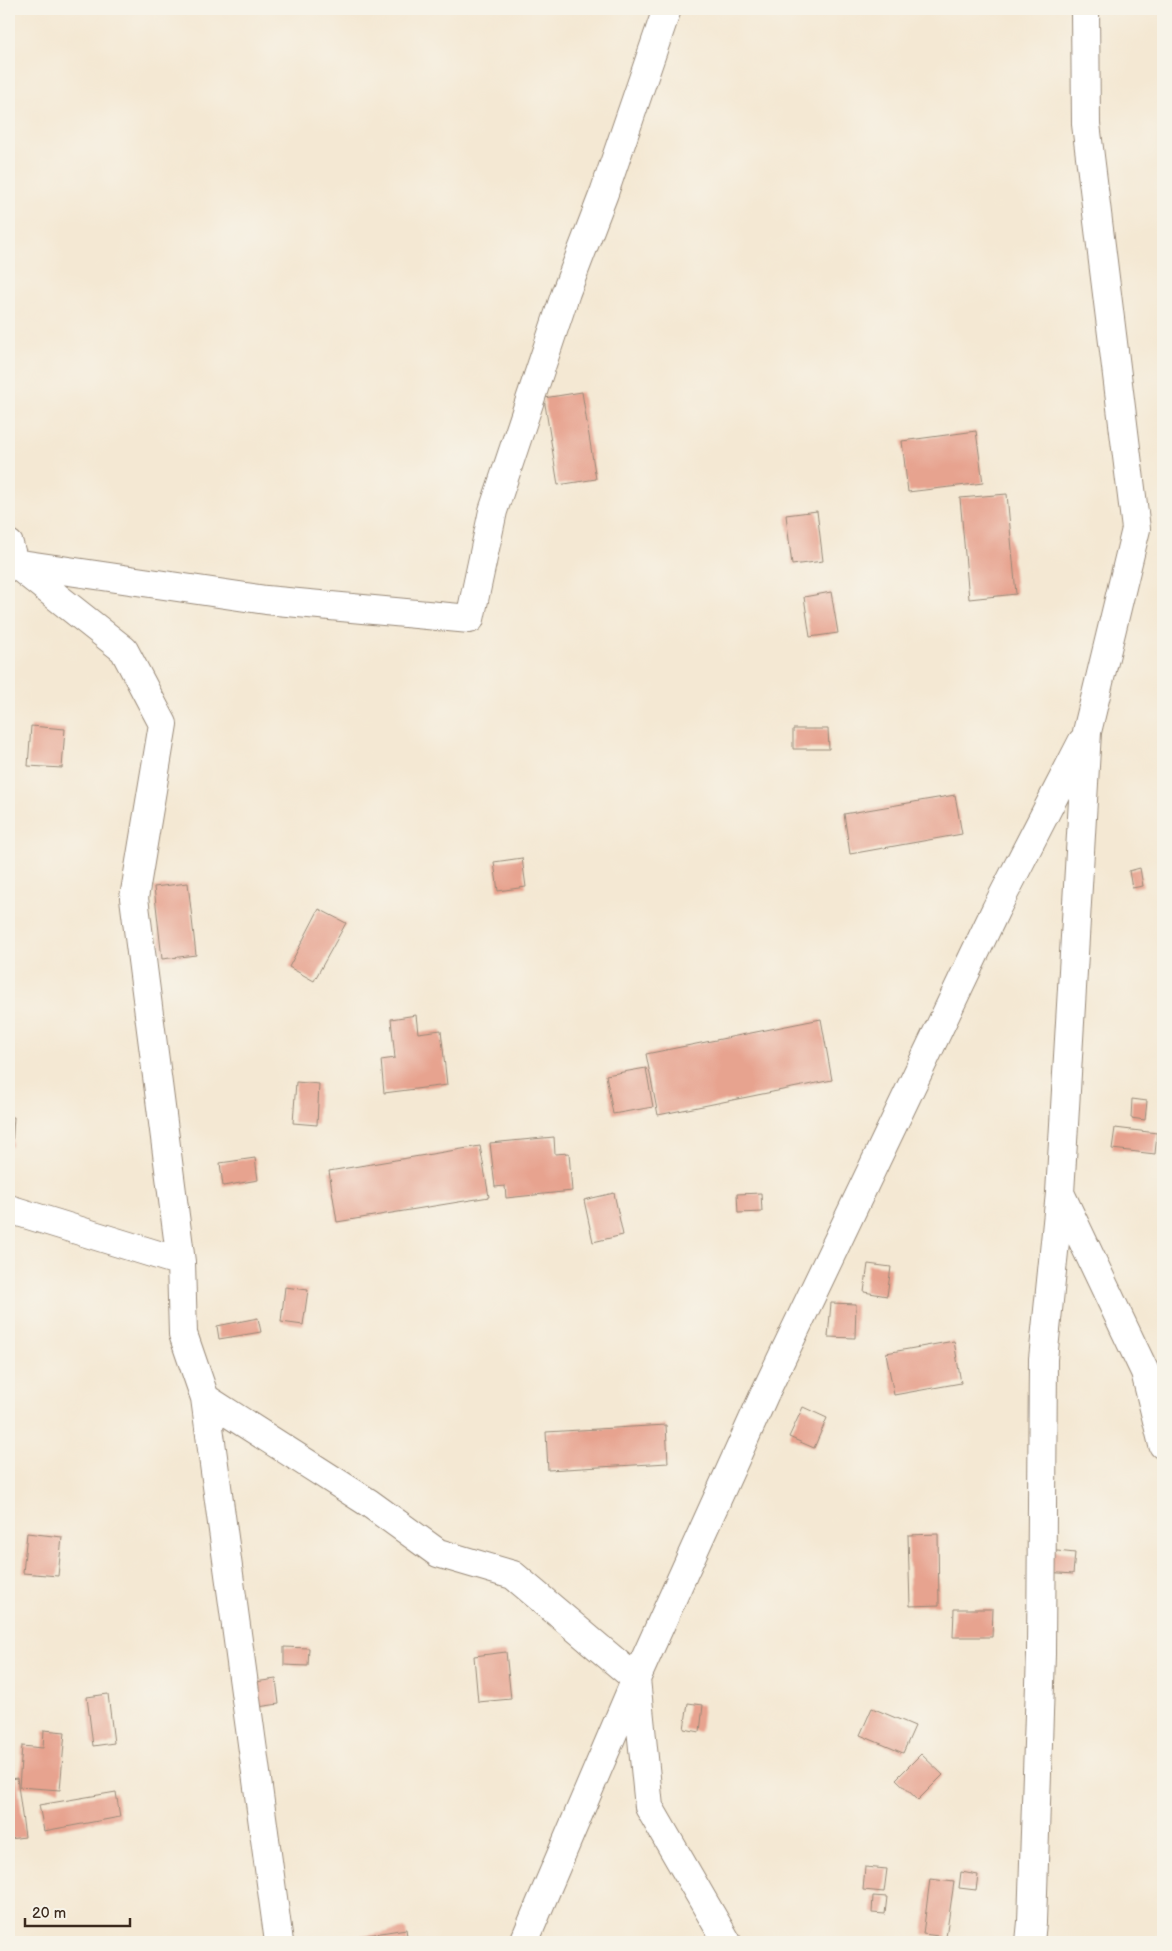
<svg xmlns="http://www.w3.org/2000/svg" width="1172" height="1951" viewBox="0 0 1172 1951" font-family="'Balsamiq Sans',sans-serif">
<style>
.building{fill:#e7a38f}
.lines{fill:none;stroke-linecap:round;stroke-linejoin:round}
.minor-casing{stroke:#988978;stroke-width:30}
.minor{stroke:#fff;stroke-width:28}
</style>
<rect width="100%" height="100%" fill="#f7f3e8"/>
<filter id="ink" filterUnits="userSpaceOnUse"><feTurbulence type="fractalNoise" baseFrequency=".02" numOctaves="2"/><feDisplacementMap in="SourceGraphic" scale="10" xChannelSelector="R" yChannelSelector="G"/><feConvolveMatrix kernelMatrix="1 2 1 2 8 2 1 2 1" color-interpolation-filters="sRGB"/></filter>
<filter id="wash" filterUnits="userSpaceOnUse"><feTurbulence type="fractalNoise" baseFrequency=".0096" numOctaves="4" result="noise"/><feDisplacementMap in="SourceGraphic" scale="20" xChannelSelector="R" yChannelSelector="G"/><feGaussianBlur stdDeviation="1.12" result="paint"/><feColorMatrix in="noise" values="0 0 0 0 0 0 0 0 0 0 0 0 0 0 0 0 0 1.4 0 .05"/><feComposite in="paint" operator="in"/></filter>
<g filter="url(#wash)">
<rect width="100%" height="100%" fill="#f4e8d3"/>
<g id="blocks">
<path class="building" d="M582,392l14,87 -38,6 -14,-87z
M976,431l7,52 -75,9 -6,-51z
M1007,494l9,100 -47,5 -9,-101z
M817,511l6,50 -31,4 -6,-50z
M831,592l7,41 -28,4 -6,-40z
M31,726l34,3 -3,39 -34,-2z
M793,729h35l1,20h-36z
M955,795l7,39 -112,20 -6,-40z
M522,858l4,29 -28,4 -4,-29z
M1140,868l3,18 -11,2 -3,-17z
M188,883l8,72 -34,4 -8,-72z
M319,909l27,14 -32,58 -25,-14z
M416,1015l2,18 23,-3 6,55 -63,8 -3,-33 14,-2 -4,-39z
M821,1019l11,61 -174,35 -12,-61z
M646,1068l7,39 -40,7 -7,-39z
M296,1082l23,2 -2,41 -24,-2z
M1132,1099l15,2 -2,19 -14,-2z
M9,1117h5l-2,30 -3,-1z
M1115,1128l42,5 -2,21 -43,-5z
M554,1137l1,17 14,-1 3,38 -66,7 -1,-12 -10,1 -5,-44z
M480,1146l9,51 -152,25 -8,-51z
M255,1158l3,22 -35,6 -3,-23z
M614,1193l9,42 -30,7 -9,-42z
M761,1193l1,19 -24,1 -1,-19z
M868,1264l23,3 -4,29 -23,-4z
M285,1287l23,3 -5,35 -22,-3z
M831,1303l25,1 -1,34 -27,-1z
M258,1318l3,14 -42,7 -2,-13z
M954,1341l7,42 -67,12 -8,-42z
M803,1407l24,11 -13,30 -25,-11z
M666,1425l2,38 -120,7 -2,-38z
M27,1533l35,4 -4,39 -35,-3z
M938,1534l1,71 -29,1 -2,-71z
M1048,1550l27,3 -2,21 -27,-2z
M954,1609h39l-1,28h-39z
M284,1647l25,1 -1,18 -24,-1z
M506,1652l5,47 -33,3 -4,-46z
M276,1679l3,25 -21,3 -3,-25z
M108,1694l6,49 -21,3 -6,-49z
M688,1703l15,2 -3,27 -16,-3z
M872,1708l43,18 -12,27 -43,-18z
M44,1730l21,2 -5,58 -41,-3 3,-41 21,2z
M921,1754l22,21 -25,25 -22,-21z
M17,1778l8,59 -16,2v-60z
M116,1792l4,25 -76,14 -5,-26z
M865,1867l22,2 -3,23 -21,-2z
M961,1872l17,3 -2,15 -17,-2z
M930,1879l24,3 -8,55 -23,-3z
M873,1896l14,1 -2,17 -13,-1z
M406,1929l2,13h-65v-3z"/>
</g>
</g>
<g filter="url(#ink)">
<use href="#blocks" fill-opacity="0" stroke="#988978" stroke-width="1"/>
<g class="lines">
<defs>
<path id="minor" d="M9,544l5,19 110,87 39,74 -29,174 47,364 2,72 22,64 74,544
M14,563l252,37 204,19 23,-108 73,-219 38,-99 63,-184
M1060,1193l85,179 18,73
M9,1209l172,53
M205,1398l164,105 69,50 75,22 123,104 13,128 78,135
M524,1942l112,-263 129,-286 231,-484 86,-167
M1030,1942l2,-20 9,-268 2,-295 17,-166 27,-461 49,-203 -50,-405 -1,-115"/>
</defs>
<use href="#minor" class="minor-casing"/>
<use href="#minor" class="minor"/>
</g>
</g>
<rect width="1172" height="1951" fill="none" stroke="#f7f3e8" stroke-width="30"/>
<path d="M25 1918v8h105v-8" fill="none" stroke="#3b2a1e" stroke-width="2.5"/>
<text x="32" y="1918" font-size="15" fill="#3b2a1e" stroke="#f7f3e8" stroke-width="4" paint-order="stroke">20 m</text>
</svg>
